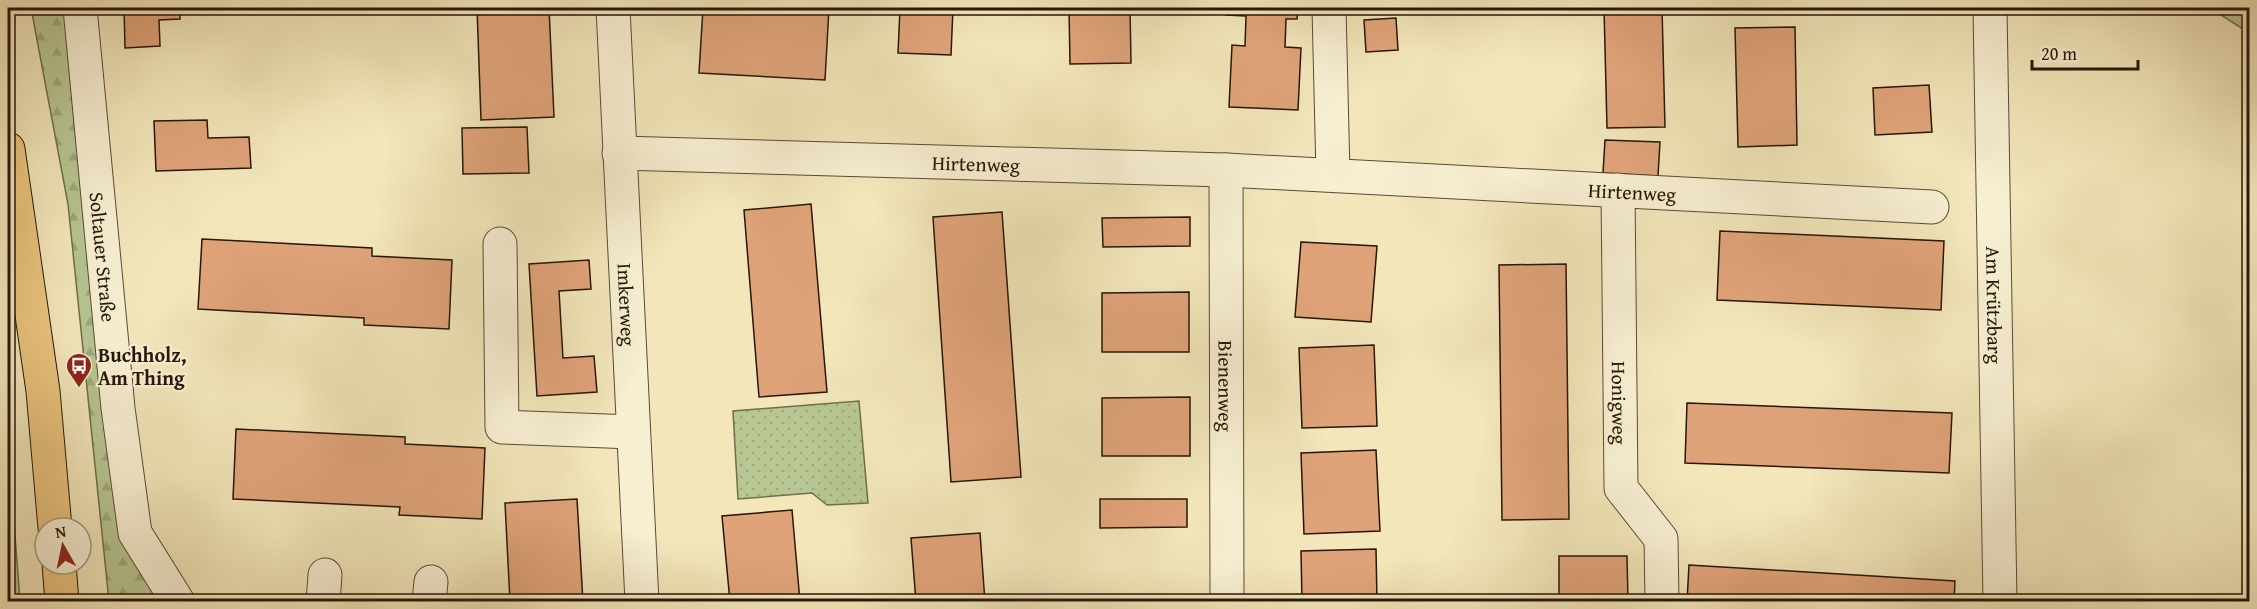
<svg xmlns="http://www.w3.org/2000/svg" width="2257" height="609" viewBox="0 0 2257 609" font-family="'Gentium Book Plus',serif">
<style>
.grass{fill:url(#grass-tufts);stroke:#6f6e4e;stroke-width:1.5}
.forest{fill:url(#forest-firs);stroke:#6f6e4e;stroke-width:1.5}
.park{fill:url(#park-dots);stroke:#6f6e4e;stroke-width:1.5}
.building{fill:#e0a379;stroke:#271609;stroke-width:1.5}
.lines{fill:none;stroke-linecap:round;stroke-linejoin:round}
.minor-casing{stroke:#5a4a35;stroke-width:35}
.major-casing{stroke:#271609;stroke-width:35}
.minor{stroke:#f7efd2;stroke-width:33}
.major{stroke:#e9c37d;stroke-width:33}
.labels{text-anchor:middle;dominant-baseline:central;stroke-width:4.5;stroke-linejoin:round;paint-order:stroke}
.street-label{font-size:20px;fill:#271609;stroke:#f7efd2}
.poi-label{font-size:20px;font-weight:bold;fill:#271609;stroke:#f7efd2;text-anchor:start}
</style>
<defs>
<pattern id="grass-tufts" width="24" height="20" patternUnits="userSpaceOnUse" patternTransform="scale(1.5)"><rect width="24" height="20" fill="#b7c692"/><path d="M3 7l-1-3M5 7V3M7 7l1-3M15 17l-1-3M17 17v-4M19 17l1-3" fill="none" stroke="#9da97d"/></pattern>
<pattern id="forest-firs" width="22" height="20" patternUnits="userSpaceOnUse" patternTransform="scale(1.5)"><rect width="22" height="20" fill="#b7c692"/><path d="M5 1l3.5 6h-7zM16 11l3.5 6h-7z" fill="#9da97d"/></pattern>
<pattern id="park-dots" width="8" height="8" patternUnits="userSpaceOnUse" patternTransform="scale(1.5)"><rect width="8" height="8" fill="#b7c692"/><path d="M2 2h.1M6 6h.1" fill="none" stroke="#9da97d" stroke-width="1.8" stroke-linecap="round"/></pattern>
</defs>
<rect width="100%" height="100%" fill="#f2e6ba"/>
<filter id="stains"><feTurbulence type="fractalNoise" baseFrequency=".00333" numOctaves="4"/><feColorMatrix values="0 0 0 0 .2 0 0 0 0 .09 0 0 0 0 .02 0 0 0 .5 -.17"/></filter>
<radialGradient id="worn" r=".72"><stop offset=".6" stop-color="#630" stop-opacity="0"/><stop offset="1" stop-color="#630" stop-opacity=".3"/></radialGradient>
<path class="grass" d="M2210,8h39v25z"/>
<path class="forest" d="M31,8h42l58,538 26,55h-48l-41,-397z
M8,447l2,22 10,132h-12z"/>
<path class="park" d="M859,401l9,102 -41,2 -15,-12 -74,6 -5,-88z"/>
<path class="building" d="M124,8h56v11l-21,1 1,26 -35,2z
M477,8h72l5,109 -73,3z
M703,8h126l-4,72 -126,-7z
M900,8h53l-2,47 -53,-2z
M1069,8h61l1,55 -61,1z
M1226,8h72l-1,11h-11l-1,28 16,1 -3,62 -69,-3 3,-62 13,1 1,-30 -20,-1z
M1604,8h58l3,119 -58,1z
M1396,18l2,32 -32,2 -2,-32z
M1795,27l2,118 -59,2 -3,-119z
M1929,85l3,47 -57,3 -2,-47z
M207,120l1,18 41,-1 2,31 -95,3 -2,-50z
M527,127l2,46 -66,1 -1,-46z
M1605,140l55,2 -2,34 -55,-3z
M811,204l16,188 -68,5 -15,-187z
M1002,212l19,265 -70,5 -18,-265z
M1190,217v29l-87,1 -1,-29z
M1720,231l224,10 -3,69 -224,-10z
M202,239l170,9v8l80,4 -3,69 -85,-4v-7l-166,-9z
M1301,242l76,4 -6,76 -76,-5z
M589,260l2,29 -32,2 4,67 31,-2 3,36 -60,4 -8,-132z
M1566,264l3,255 -67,1 -3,-255z
M1189,292v60h-87v-59z
M1374,345l3,81 -75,2 -3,-80z
M1190,397v59h-88v-58z
M1687,403l265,10 -3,60 -264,-10z
M236,429l169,8v7l80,4 -3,71 -83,-4 1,-8 -167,-8z
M1376,450l4,81 -76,3 -3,-81z
M577,499l6,103h-73l-5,-99z
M1100,499h87v28l-87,1z
M792,510l8,92h-70l-8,-86z
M980,533l5,69h-69l-5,-64z
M1376,549l1,53h-75l-1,-51z
M1559,556h68l1,46h-69z
M1689,565l266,16 -1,21h-267z"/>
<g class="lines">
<defs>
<g id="minor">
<path id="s1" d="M80,8l38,400 17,125 43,69"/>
<path id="s2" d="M613,8l29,594"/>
<path d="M1329,8l4,167"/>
<path id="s3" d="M1990,8l10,594"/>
<path id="s4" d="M619,153l607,17 706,37"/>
<path id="s5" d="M1226,170l1,432"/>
<path id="s6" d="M1618,190l3,298 40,51 1,63"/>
<path d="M500,244l2,183 131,5"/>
<path d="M323,602l2,-27"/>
<path d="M429,602l2,-20"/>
</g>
<path id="major" d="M8,149l35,242 12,137
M59,564l3,38"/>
</defs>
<use href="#minor" class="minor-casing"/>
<use href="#major" class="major-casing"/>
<use href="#minor" class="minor"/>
<use href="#major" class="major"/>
</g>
<defs>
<symbol id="bus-pin" viewBox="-11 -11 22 30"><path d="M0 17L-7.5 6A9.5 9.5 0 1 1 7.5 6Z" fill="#8f2418" stroke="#f7efd2"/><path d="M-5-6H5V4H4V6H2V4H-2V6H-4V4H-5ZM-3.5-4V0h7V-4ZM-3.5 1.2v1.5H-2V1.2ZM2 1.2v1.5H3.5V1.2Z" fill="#fff"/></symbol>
</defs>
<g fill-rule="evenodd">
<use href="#bus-pin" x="64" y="351" width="30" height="40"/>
</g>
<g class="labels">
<g class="street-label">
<text stroke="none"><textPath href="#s4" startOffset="357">Hirtenweg</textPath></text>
<text stroke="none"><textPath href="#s4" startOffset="1014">Hirtenweg</textPath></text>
<text stroke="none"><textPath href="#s1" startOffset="250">Soltauer Straße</textPath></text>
<text stroke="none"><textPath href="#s2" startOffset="297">Imkerweg</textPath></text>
<text stroke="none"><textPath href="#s3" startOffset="297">Am Krützbarg</textPath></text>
<text stroke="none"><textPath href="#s5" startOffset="216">Bienenweg</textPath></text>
<text stroke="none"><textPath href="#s6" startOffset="213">Honigweg</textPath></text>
</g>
<g class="poi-label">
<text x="98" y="354">Buchholz,<tspan x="98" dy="23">Am Thing</tspan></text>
</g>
</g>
<rect width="2257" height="609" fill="none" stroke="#f2e6ba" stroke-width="30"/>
<rect x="9" y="9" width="2239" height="591" fill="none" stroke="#271609" stroke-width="3"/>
<rect x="15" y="15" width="2227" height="579" fill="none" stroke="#271609" stroke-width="1.5"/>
<g transform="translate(63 546) rotate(351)"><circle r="28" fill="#f7efd2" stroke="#a49882" stroke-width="1.5"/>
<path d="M0-4.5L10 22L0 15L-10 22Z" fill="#8f2418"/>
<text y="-9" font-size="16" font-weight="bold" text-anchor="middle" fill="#271609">N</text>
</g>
<path d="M2032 60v9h106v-9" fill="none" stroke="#271609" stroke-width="3"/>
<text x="2041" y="60" font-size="18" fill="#271609" stroke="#f7efd2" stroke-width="4.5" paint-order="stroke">20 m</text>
<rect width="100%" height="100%" filter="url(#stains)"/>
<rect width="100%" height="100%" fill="url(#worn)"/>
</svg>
